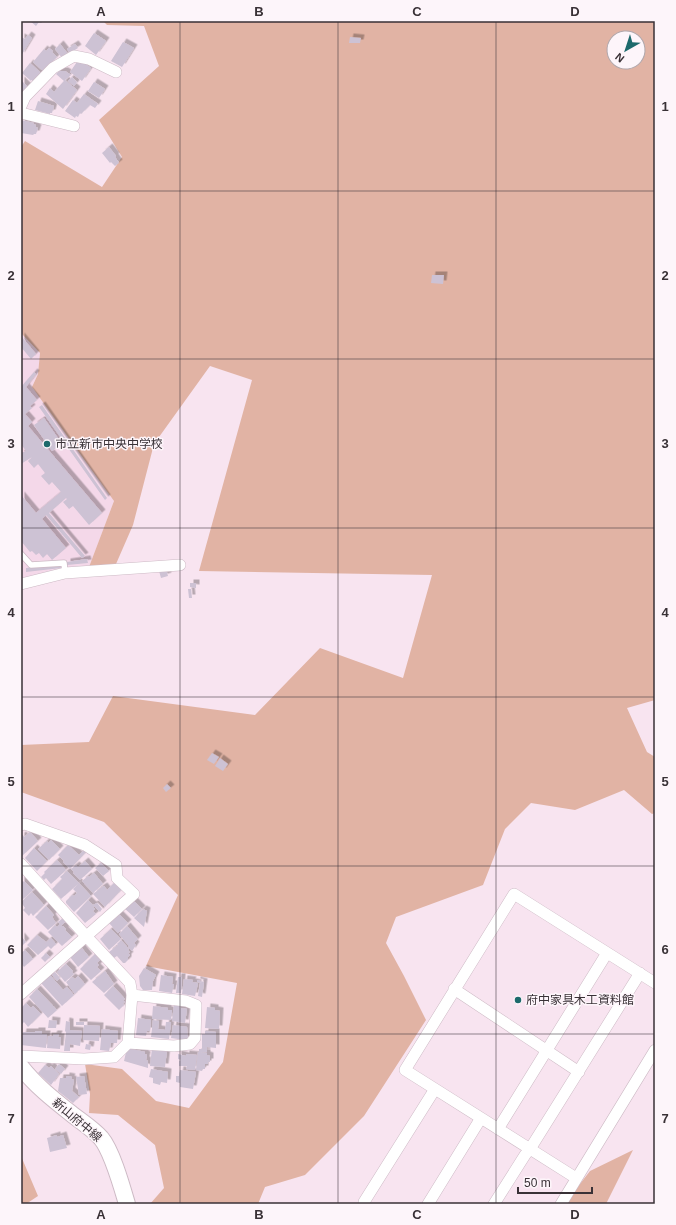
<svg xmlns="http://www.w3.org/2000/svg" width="676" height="1225" viewBox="0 0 676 1225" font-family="Arial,'Noto Sans JP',sans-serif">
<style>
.built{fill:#f4d8e9}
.green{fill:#e1b3a4;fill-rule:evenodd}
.building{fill:#cdc2d4;filter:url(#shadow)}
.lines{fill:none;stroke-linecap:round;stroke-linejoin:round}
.service-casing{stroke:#cdbac5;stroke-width:7}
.minor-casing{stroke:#cdbac5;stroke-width:12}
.secondary-casing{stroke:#cdbac5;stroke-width:18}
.service{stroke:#fff;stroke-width:5.5}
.minor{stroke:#fff;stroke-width:11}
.secondary{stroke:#fff;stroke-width:16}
.grid{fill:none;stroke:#393136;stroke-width:1;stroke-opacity:0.55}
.poi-dot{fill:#1d6a6c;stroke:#fdf5fa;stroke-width:1.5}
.labels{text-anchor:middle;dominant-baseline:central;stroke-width:3;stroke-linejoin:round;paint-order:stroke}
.poi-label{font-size:12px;fill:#393136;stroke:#fdf5fa;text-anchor:start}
.street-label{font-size:12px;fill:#393136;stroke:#fdf5fa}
.neatline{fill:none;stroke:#393136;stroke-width:1.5}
.grid-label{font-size:13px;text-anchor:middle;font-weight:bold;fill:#393136}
</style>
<defs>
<filter id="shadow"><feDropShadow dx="3.5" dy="-3.5" stdDeviation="0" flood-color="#0004"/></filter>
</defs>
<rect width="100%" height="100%" fill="#f8e4f0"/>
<path class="built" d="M21,333l19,20 -2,21 -6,13 82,114 -25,66 -68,11z"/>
<path class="green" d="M103,21h552v679l-28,8 20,44 8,5v56l-3,1 -28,-24 -49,20 -44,-7 -26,26 -22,56 -87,32 -10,26 18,33 22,44 -62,96 -59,59 -40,12 -7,17h-108l14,-16 -9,-43 -37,-30 -29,-2 1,-19 -5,-30 37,5 34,32 33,7 34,-46 14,-79 -91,-17 32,-71 -74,-73 -83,-30v-47l68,-3 24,-46 142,19 65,-67 83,30 29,-103 -233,-4 53,-191 -42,-14 -56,78 -21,81 -17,39 -27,3 25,-66 -82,-114 6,-13 2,-21 -19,-20v-186l4,-6 77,46 20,-30 -23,-37 60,-54 -15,-40 -37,-1zM614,38h24v24h-24z
M633,1150l-27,54h-39l6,-11 17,-22z
M21,1156l17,40 -12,8h-5z"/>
<path class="building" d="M30,21h13l-2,2 -2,-1 -3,4z
M94,33l12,8 -10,14 -11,-9z
M28,35l4,3 -11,18v-19l4,2z
M350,37l11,1 -1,5h-11z
M123,42l11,6 -12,19 -11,-6z
M60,44l8,10 -6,4 -7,-9z
M75,44l3,4 -8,5 -3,-4z
M49,48l4,3 -1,1 5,5 -14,14 -10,-9 11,-13 2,2z
M79,59l12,9 -9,13 -12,-9z
M30,63l11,10 -8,8 -2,-1v1l-9,-8z
M59,71h6l6,4 -6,5 12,10 -14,19 -17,-15 4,-6 4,4 10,-11 -8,-7z
M72,77l5,5 -3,4 -6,-5z
M21,80l7,7 -7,9z
M94,82l11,7 -6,9 -11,-7z
M84,94l14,10 -3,4 -5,-3 -9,9 -1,-1 -2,4 -2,-1 -1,2 -10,-7 8,-11 4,3z
M38,101l16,5 -2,7h-2v1l-15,-4z
M21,120l13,3 -1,1 3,1v2l2,1 -2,6h-2l-1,1 -12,-2z
M109,147l7,9 -1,1 4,6 -4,3 -4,-4 -1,1 -8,-10z
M432,275h12l-1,9 -12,-1z
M21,336l15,18 -5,5 -10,-12 1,-2 -1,-2z
M34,372l2,2 -10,13 11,13 -7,6 2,2 -7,6 7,8 -4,4 74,87 -13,12 -16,-19 -4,3 -6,-7 4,-3 -1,-1 -17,15 36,43 -3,2 -36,-43 -4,4 24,29 -14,12 -5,-6 -4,4 -4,-5 -3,2 -4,-4 -2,1 -9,-11v-46l15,18 25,-21 -9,-10 -3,3 -8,-9 4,-3 -7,-9 -4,4 -6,-7 4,-4 -11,7v-11l5,-2 -5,-7v-57z
M42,405l65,93 -2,2 -66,-93z
M44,418l18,26 -10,7 -18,-26z
M87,559l1,4 -21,2v-3z
M60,564l1,4 -35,4v-4z
M166,569l2,7 -7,2 -2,-7z
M190,583h6v5l-6,-1z
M188,589h3l1,9h-3z
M212,753l7,4 -5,7 -7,-4z
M220,758l8,6 -5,7 -8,-5z
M167,784l4,4 -5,4 -3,-4z
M30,832l8,9 -16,15 -1,-2v-18l2,-1 1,2z
M51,840l9,9 -11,11 -11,-11 9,-8 1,2z
M68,845l11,10 5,-5 2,2 -16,17 -7,-7 1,-1 -6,-6z
M34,848l13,13 -10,10 -12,-13z
M57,860l9,10 -15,14 -5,-6 -2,2 -3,-3 4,-4 -1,-1z
M85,861l7,8 -12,11 -7,-7 1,-1 -3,-3 5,-4 2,2z
M101,863l8,8 -6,5 -8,-8z
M67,871l12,12 -18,16 -9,-10 10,-10 -2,-2z
M94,873l9,11 -10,9 -11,-12 6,-5 1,1z
M21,879l2,3 1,-1 9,9 -12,11z
M79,883l12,13 -17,16 -8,-9v-2l6,-6 2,1 3,-3 -4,-4z
M114,883l3,3 1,-1 4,4 -17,18 -12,-13 9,-7 2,-1 3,4z
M32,892l12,13 -11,11 -2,-3 -2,3 -6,-6 2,-2 -4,-6z
M132,899l10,10 -8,8 -10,-9z
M88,900l5,5 4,-2 5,6 -2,3 -6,-6 -1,1 2,2 -2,2 3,3 -11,9 -9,-10z
M46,906l8,9 -2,2 4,6 -8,7 -13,-13z
M143,909l4,2 -3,16 -10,-9z
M119,914l9,9 -10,10 -9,-10z
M63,918l3,3 -5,5h2l3,3 -1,1 7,7 -10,9 -14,-14 7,-7 2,2 3,-3 -2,-2z
M127,926l11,13 -4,4 2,2 -4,6 -4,-4 1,-1 -10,-12z
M111,929l10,10 -12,11 -9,-11z
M37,935l9,7 -3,3 8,-7 5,6 -5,5 -3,-3 -10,9 -11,-10z
M21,936l5,6 -4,4 -1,-1z
M121,940l8,9 -1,1 2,2 -2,1 2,2 -2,2v3l-3,3h-2l-6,-7 -3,2 -5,-6 9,-7 -1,-1z
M81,947l8,10 -11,10 -8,-10z
M25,950l8,9 -9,8 -3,-4v-10z
M46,953l4,4 -5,5 -4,-4z
M95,954l5,6 -3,3 2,2 -2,2 4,4 -10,9 -11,-11z
M66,964l7,7 -1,1 2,2 -9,8 -8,-10z
M144,968l12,7 -3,6 -1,9h-9l-3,-4 -1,-10z
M105,971l9,13 -10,9 -12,-11z
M55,972l5,6 -3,3 -5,-6z
M50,975l13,15 4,-3 7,8 -12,11 -21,-23z
M161,975l12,2 -1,7h2l-2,9 -13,-2z
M78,976l7,8 -10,10 -9,-12 6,-5 3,2z
M178,977h4l-1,16h-5z
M184,979l9,1 -1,2 6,1 -3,13 -13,-2z
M197,980l7,2 -2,15 -4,-1 2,-13h2l-5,-1z
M113,986l12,13 -2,1 2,2 -2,1 1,2 -5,5 -15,-15z
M37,989l20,21 -9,8 -19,-21z
M26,1003l5,5 2,-2 8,8 -13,13 -4,-5 -3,3v-17z
M174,1004l7,1 -1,3 7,1 -2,14 -13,-2z
M153,1006l15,2v2h4l-1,10 -19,-1z
M207,1007l8,1v2l5,1 -1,18 -14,-1z
M138,1018l13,2 -1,11h-3l-1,5 -10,-1z
M49,1020l8,1 -1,7h-8z
M153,1020l6,1 -1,8 7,1 1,-8h5l-2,17 -18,-2z
M66,1021l4,1v8l12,1 -2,15 -10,-2v7h-6l2,-19 -1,-1z
M76,1022h8v3h-8z
M84,1025l16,1 -1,15 -16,-1z
M173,1025l14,2 1,12 -3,1 -14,-2z
M102,1029l16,2 -1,12h-6l-2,8 -9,-1z
M35,1031h7v3h5l-1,14 -25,-3 2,-13h12z
M205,1031l11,1v16l-9,-1v5h-6l6,1v2l3,1v6h-2v2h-3v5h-2l-1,2 -6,-1 2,-18h1v-3h3v-15h3z
M54,1034h5l-1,3h3l-1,12 -13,-1 1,-12h5z
M86,1044l5,1 -1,5 -5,-1z
M127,1048l18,4v2l2,1 -1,5 2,1v7l-24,-7z
M152,1048l15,2 -2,17 -15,-1z
M178,1054l8,2v-2l11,1 -2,15 -9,-1 1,-3h-8v-5l2,-1 -3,-1z
M59,1064l6,5 -4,5 -6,-5z
M45,1065l4,3 2,-2 8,8 -8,11 -13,-12z
M151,1069l17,3 -1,11 -6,-1 -1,3 -7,-2v-5l-4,-1z
M180,1070l16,2 -3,17 -13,-2v-4l-4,-1v-6h3z
M66,1076l6,1 -1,2 3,1 -2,11 7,6 -6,6 -15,-12 2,-13h6z
M84,1076l3,18 -8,1 -3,-18z
M57,1135v2l6,-2 4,13 -17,4 -3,-14z"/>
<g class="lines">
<defs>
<path id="service" d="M21,554l10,11 33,-2 1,10"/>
<path id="minor" d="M21,106l4,-9 28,-29 21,-12 15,3 27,13
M21,113l53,13
M21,584l44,-11 115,-8
M21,825l4,-1 60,21 31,20 1,13 17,16 -113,100
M21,864l65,72 44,47 2,12 -4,48
M454,989l125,83
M21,1056l63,3 30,-2 14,-14 46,3 16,-2 5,-6 1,-33 -10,-4 -54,-6
M498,1129l109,-176
M576,1178l-171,-108 109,-176 141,89
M364,1202l71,-113
M428,1204l53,-86
M494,1204l31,-49 5,-6 110,-176
M561,1204l94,-154"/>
<path id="secondary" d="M21,1067c15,19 33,33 52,48 9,7 20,14 28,23 11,13 21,49 26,66"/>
</defs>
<use href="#service" class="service-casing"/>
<use href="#minor" class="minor-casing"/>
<use href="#secondary" class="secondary-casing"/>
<use href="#service" class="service"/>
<use href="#minor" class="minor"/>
<use href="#secondary" class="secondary"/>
</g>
<path class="grid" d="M180,21v1183M338,21v1183M496,21v1183M21,191h634M21,359h634M21,528h634M21,697h634M21,866h634M21,1034h634"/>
<g class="poi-dot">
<circle cx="47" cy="444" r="4"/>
<circle cx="518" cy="1000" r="4"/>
</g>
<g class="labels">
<g class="poi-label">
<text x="55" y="444">市立新市中央中学校</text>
<text x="526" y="1000">府中家具木工資料館</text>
</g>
<g class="street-label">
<text transform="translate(77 1120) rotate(40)">新山府中線</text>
</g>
</g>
<rect width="676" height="1225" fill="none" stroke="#fdf5fa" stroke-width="44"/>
<g transform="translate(626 50) rotate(219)"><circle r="19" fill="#fdf5fa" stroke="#afa7ac"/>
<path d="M0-3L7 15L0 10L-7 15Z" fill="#1d6a6c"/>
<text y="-6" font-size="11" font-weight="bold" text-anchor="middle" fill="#393136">N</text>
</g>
<path d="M518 1187v6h74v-6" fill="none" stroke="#393136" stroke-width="2"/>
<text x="524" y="1187" font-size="12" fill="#393136" stroke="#fdf5fa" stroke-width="3" paint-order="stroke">50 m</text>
<rect x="22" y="22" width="632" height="1181" class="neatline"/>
<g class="grid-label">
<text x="101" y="16">A</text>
<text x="259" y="16">B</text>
<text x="417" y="16">C</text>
<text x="575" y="16">D</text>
<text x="11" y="111">1</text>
<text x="665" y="111">1</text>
<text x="11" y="280">2</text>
<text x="665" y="280">2</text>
<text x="11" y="448">3</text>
<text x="665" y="448">3</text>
<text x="11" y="617">4</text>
<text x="665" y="617">4</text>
<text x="11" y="786">5</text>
<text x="665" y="786">5</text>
<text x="11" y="954">6</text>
<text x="665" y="954">6</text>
<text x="11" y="1123">7</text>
<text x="665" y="1123">7</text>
<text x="101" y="1219">A</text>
<text x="259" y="1219">B</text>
<text x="417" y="1219">C</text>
<text x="575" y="1219">D</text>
</g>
</svg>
